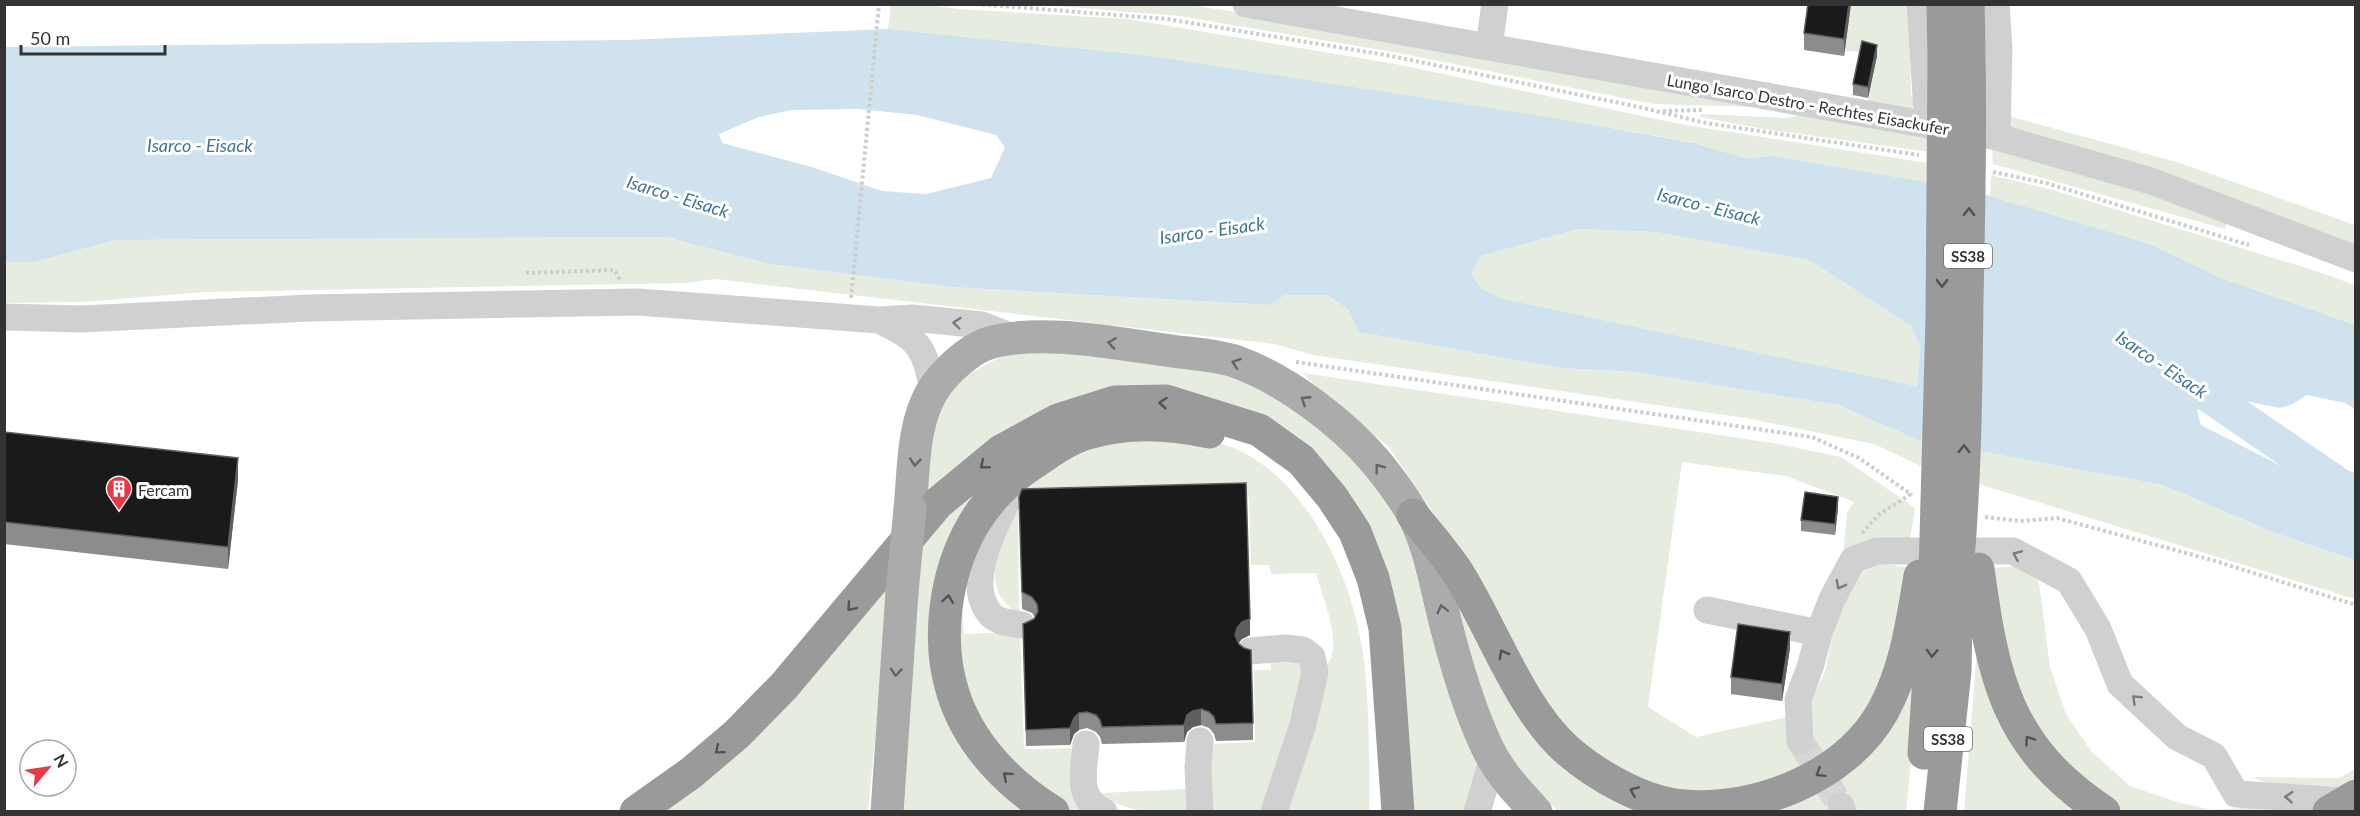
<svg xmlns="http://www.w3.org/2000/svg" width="2360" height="816" viewBox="0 0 2360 816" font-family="Lato,sans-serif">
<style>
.green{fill:#e6ecdf}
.water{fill:#cfe2ee;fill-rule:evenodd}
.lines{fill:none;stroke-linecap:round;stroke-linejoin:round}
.river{stroke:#cfe2ee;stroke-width:34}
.minor-tunnel{stroke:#d6d6d6;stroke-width:27;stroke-dasharray:27 14;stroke-linecap:butt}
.path{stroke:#cdcdcd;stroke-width:4;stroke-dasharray:3 3;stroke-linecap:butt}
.minor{stroke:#d0d0d0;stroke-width:27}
.major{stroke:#ababab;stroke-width:33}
.highway{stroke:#9a9a9a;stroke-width:33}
.major-bridge{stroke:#ababab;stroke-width:33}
.highway-bridge{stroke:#9a9a9a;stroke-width:33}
.wall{fill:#8c8c8c}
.shaded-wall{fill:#5f5f5f}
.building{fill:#1a1a1a;stroke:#5f5f5f;stroke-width:1.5}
.oneway{stroke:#525252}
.oneway2{stroke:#7a7a7a}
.oneway3{stroke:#636363}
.labels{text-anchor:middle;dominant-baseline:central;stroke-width:6;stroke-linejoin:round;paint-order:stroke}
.shield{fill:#fff;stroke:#707070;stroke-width:1.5}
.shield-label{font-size:15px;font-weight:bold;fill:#333}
.street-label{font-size:16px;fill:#333;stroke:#fff}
.poi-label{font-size:16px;fill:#333;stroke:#fff;text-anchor:start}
.water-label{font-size:18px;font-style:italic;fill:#3f7597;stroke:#fff}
</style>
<rect width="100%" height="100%" fill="#fff"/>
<path class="green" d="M891,4h29l38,5 170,10 273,46 284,60 243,38 -2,19 -152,-26 -29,2 -54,-16 -140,-25 -406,-62 -257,-26z
M1045,5h144l116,17 436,80 11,5 -99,-3 -255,-51 -219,-37z
M1851,5h58l2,90 5,1 -1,8 -4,5 -44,-4 10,-48 -15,-5 -18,-1z
M1701,114l87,4 16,-4 127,21 -1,17 -166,-23 -64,-12z
M2008,116l172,47 175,62v26l-351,-120z
M1992,148l159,46 76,27 -2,8 -232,-65z
M1991,175l65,16 263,81 36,13v40l-139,-49 -66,-32 -160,-48z
M1578,229l78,3 153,28 102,66 9,21 -3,39 -413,-87 -23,-10 -9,-17 9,-16z
M666,237l103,27 181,23 320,18 15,-10h42l22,15 9,22 203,36 74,4 203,33 80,35 245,45 112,48 80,27v39l-432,-132 -49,-23 -128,-26 -433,-63 -38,-11 -560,-65 -29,4 -480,9 -125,10 -76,1 -1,-41h30l82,-22z
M1046,349l166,19 66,26 81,69 40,54 83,234 -12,60h-64l-57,-306 -159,-106 -269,115 6,-81 16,-36 24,-22 33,-18z
M1303,373l470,70 68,14 74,51 -5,32c-33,-3 -39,-4 -67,15l4,-43 7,-10 -68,-26 -104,-14 -34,245 48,30 91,-20 16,53 -21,12 -97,13 -64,-21 -59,-46 -27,-41 -88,-154 -58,-86 -70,-57z
M1195,434c18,7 38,12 55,22 66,40 105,130 114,205 6,50 5,101 5,150h-86l44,-147c17,-18 -5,-68 -11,-91l-44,1 -4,-9h-17l-2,-68 -231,8 1,108 -7,-2 -13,-17 -4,-14 -1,-23 36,-82 52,-32z
M1008,470l-70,184 101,157h-142l-8,-218 -21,218 -216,1 316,-321z
M1881,564l27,3 -22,108 -26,43 -24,29 -17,8 -11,-35 4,-22 13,-26 12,-61 21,-37z
M2025,565l14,18 11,84 16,47 25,37 39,35 44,15 38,9 111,-7 -13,9h-183l-27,-13 -39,-31 -47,-72 -21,-128z
M966,583l-4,23 2,28 56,-2 4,117 50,-1 16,63h-21l-78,-68 -27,-54 -11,-60z
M1453,599l94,139 138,73h-127c-20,-19 -39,-38 -54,-63 -23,-40 -37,-104 -51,-149z
M1977,649l112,162 -125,1z
M1271,657l23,3 10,5v8l-42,138h-51l-2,-67 46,-2 -1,-72h17z
M1921,664l-15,147h-48l-16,-25 -18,10 8,15 -101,1 63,-17z
M2355,769v19l-77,-1 -27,-10 88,1z
M1188,789l2,22c-31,0 -64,4 -90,-18z"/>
<path class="water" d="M888,29l257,26 406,62 143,26 51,15 29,-2 152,26 64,14 160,48 66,32 139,49v84l-10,-6 -38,-8 -16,10 -11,3 -45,-9 -38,11 4,15 131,67 23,8v60l-80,-27 -112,-48 -245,-45 -80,-35 -203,-33 -74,-4 -203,-36 -9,-22 -22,-15h-42l-15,10 -320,-18 -181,-23 -103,-27 -550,3 -82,22h-29l-1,-215 621,-7zM858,109l59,6 79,20 9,12 -14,31 -65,16 -44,-3 -70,-24 -90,-24 -3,-9 40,-17 33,-7zM1578,229l78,3 153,28 102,66 9,21 -3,39 -413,-87 -23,-10 -9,-16 9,-17z"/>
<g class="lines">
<path class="river" d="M2180,376l161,110 15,5"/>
<path class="minor-tunnel" d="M1800,741l41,65"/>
<path class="path" d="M976,4l191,15 219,36 253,52 67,16 213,32
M1663,111l40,-1
M1993,172l53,11 203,62
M526,273l88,-3 7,11
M851,298l28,-294
M1296,362l516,75 47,21 53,37
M1985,517l35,4 37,-3 155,42 144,45
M1862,533l16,-18 33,-21"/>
<path class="minor" d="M1246,4l751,133 154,44 205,78
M1920,4l8,121
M1996,4l3,45 -2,88
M1489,46l6,-42
M4,317l77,2 228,-11 329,-6 241,18 34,-2 69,7 31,12
M879,320c40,19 45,26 54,70
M1018,479c-16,34 -58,102 -27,136 8,8 21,8 31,10
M1707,610l112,23 -8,31 -13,36 2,41
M1819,633l13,-34 21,-39 24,-9h136l56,30 29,48 22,55 57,53 37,19 22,38 111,7
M1251,651l34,-3 18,2 9,7 3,15 -12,52 -29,88
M1086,744c-2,27 -11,54 18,68
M1841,806l2,6
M1200,812l-2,-45 2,-26
M1477,812l16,-54"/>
<path class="major" d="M910,509c4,-39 2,-85 23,-119 11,-17 34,-39 53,-46 51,-17 133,0 186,7 21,3 46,4 65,11 48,17 106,61 139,100 13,16 28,36 38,54 15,30 21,64 29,97 11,45 24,92 44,134 12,26 30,44 49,65
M887,812l15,-220"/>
<path class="highway" d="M1943,4l1,53
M1413,515c15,19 32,38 45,58 34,54 62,135 109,177 30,26 77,53 117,56 73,6 162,-29 199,-95 23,-42 29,-88 37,-135
M1978,569c15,109 28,178 126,243
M1924,753l10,-152
M636,812l55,-39 46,-39 47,-48 154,-183 63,-52 57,-31 57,-18 51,-1 93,29 42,30 31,37 23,35 18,46 12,50 13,184
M1053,812c-45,-28 -84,-68 -100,-119 -17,-53 -8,-120 20,-168 14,-24 36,-46 59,-61 17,-11 36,-26 56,-31 40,-12 80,-10 121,-1
M1940,812l15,-141 2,-100
M2329,812l27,-16"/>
<path class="major-bridge" d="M902,592l8,-83"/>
<path class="highway-bridge" d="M1957,571c8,-90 9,-180 10,-270 2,-99 4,-197 1,-297
M1935,574l7,-256 2,-261"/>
</g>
<path class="wall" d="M1808,4h43l-7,52 -40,-6v-17z
M1877,56l-9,42 -15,-3v-11z
M4,432l234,48 -10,89 -224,-25z
M1019,497l231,138 -8,4 -4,4 15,80v17l-37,1 -2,-7 -5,-6 -8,-3 -8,2 -6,5 -3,10 -82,2 -2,-7 -4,-5 -9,-4 -8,2 -5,4 -4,11 -44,1 -3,-122 11,-5 1,-2 -3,-4 -10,-4z
M1838,508l-3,27 -34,-4v-11z
M1790,648l-8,53 -51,-7v-17z"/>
<path class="shaded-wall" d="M1849,4h2l-7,52v-17z
M1877,45v11l-9,42v-11z
M238,458v22l-10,89v-22z
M1838,497v11l-3,27v-11z
M1250,619v16l-8,4 -5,6 -2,-10 2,-7 5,-6z
M1790,632v16l-8,53v-17z
M1201,709v16l-8,2 -6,5 -3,10v-17l3,-10 6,-4z
M1079,713v17l-5,4 -4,11v-17l4,-10z"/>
<path class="building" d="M1808,4h41l-5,35 -40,-6z
M1862,41l15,4 -9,42 -15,-3z
M4,432l234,26 -10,89 -224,-25z
M1246,483l4,136 -8,3 -5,6 -2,7 4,9 5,4 7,2 2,73 -37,1 -2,-7 -5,-5 -8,-3 -8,2 -6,4 -3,10 -82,2 -2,-7 -4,-5 -9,-3 -8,1 -5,5 -4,10 -44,2 -3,-106 11,-5 4,-8 -1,-7 -5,-7 -10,-5 -3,-95 3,-8z
M1805,492l33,5 -3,27 -34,-4z
M1738,624l52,8 -8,52 -51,-7z"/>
<defs><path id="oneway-chevron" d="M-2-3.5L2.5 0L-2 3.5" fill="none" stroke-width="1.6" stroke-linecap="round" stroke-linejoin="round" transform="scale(1.5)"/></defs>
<g class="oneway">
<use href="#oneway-chevron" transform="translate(1969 212) rotate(-89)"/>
<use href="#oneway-chevron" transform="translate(1942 283) rotate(90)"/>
<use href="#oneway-chevron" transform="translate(1163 403) rotate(-175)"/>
<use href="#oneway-chevron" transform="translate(1964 449) rotate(-89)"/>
<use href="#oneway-chevron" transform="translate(984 465) rotate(141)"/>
<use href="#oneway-chevron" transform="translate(948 599) rotate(-82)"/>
<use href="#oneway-chevron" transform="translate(851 607) rotate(130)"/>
<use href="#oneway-chevron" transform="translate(1932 653) rotate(93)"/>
<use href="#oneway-chevron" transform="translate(1503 654) rotate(-119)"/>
<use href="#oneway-chevron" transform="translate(2029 740) rotate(-124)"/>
<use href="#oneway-chevron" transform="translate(719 750) rotate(140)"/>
<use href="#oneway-chevron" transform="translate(1820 773) rotate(148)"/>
<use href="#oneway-chevron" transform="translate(1007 776) rotate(-139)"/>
<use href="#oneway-chevron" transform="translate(1634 791) rotate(-157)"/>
</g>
<g class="oneway2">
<use href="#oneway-chevron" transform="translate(957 323) rotate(-174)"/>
<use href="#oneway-chevron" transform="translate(2017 555) rotate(-157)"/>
<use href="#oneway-chevron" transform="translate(1840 585) rotate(118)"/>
<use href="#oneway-chevron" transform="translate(2136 699) rotate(-136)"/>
<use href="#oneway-chevron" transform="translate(2289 797) rotate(-176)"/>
</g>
<g class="oneway3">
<use href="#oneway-chevron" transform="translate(1112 343) rotate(-172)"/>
<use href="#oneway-chevron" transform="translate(1236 363) rotate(-161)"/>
<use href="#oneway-chevron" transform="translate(1305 400) rotate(-147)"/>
<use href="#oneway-chevron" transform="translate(915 462) rotate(96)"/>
<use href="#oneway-chevron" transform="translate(1379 468) rotate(-127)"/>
<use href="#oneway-chevron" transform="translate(1442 609) rotate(-104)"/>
<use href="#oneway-chevron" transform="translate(896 672) rotate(94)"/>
</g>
<defs>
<symbol id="building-pin" viewBox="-11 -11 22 30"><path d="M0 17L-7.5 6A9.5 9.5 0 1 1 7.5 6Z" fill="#e63946" stroke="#fff"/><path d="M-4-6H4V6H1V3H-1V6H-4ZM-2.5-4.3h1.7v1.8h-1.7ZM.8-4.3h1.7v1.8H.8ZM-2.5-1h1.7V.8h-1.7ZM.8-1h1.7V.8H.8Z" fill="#fff"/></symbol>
</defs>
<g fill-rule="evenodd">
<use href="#building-pin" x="104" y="474" width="30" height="40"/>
</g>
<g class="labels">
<g class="shield">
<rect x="1944" y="244" width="48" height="24" rx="4.5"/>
<rect x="1924" y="727" width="48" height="24" rx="4.5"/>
</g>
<g class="shield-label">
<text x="1968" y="256">SS38</text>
<text x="1948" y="739">SS38</text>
</g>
<g class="street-label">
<text transform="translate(1808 104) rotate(10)">Lungo Isarco Destro - Rechtes Eisackufer</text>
</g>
<g class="poi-label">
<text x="138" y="489">Fercam</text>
</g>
<g class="water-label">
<text x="200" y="145">Isarco - Eisack</text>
<text transform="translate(678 196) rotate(17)">Isarco - Eisack</text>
<text transform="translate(1709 206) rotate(14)">Isarco - Eisack</text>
<text transform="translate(1212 230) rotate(-8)">Isarco - Eisack</text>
<text transform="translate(2162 364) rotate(34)">Isarco - Eisack</text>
</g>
</g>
<rect width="2360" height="816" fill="none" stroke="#333333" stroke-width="12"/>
<g transform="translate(48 768) rotate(61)"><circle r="28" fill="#ffffff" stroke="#adadad" stroke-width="1.5"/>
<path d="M0-4.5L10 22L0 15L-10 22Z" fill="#e63946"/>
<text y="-9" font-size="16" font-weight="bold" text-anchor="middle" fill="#333333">N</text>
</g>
<path d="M21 45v9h144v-9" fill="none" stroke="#333333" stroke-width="3"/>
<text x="30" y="45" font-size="18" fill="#333333" stroke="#ffffff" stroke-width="4.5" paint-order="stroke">50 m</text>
</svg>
